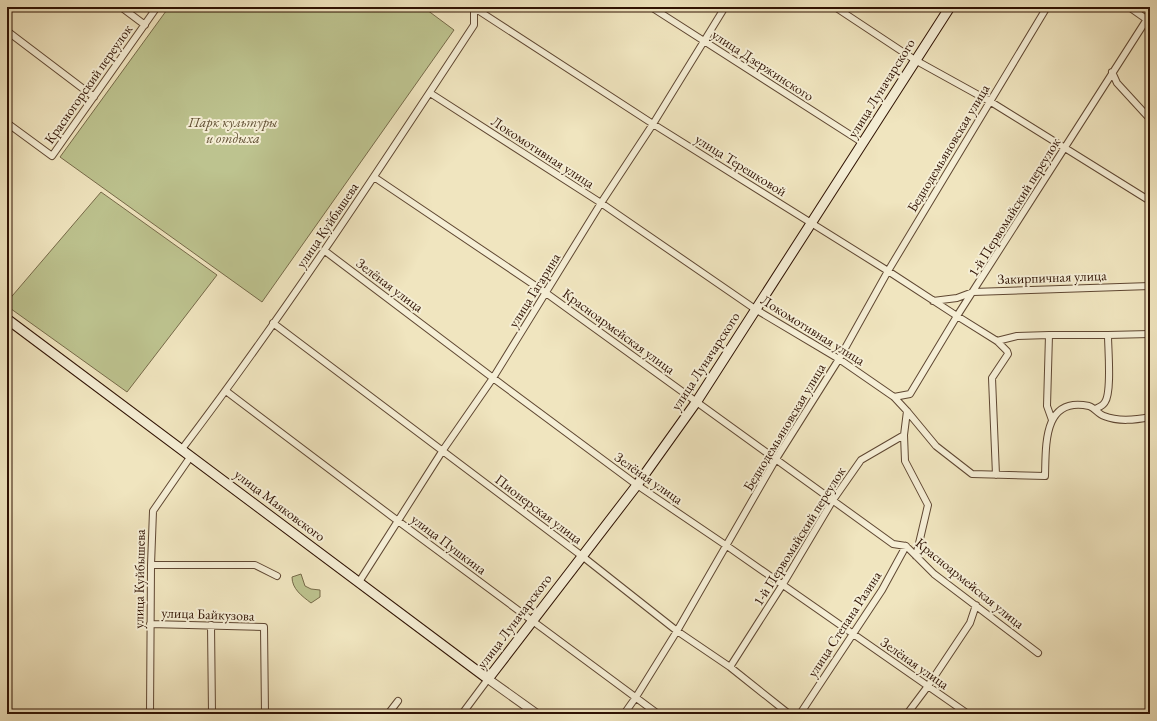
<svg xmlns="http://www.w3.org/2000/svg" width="1157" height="721" viewBox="0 0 1157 721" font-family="'EB Garamond',serif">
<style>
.green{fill:#bdc38f;stroke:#766a49}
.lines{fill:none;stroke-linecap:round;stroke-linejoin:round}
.minor-casing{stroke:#5f4732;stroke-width:8}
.tertiary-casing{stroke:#5f4732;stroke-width:10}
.secondary-casing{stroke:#2f1203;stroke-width:11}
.minor{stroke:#f5eed5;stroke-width:6}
.tertiary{stroke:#f5eed5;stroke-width:8}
.secondary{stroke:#f5eed5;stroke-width:9}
.labels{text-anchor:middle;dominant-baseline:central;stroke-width:4;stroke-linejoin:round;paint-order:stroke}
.street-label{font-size:14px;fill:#2f1203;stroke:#f5eed5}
.park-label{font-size:14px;font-style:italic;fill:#615034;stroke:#f5eed5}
</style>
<rect width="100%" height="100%" fill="#f0e5bf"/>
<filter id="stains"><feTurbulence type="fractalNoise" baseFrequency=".005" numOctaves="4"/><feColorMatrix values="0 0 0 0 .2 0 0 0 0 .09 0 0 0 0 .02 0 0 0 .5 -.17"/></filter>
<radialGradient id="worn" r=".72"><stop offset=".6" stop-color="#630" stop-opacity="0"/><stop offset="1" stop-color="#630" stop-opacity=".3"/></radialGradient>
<path class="green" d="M169,7h254l31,23 -192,272 -202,-145z
M101,192l116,83 -90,117 -120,-86v-4z
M301,574l4,12 6,3 9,1v7l-9,6c-9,-7 -19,-14 -19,-26z"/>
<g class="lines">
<defs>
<path id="minor" d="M121,7l24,18
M466,7l8,1
M473,7l180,117 235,147 69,45 40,25 10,10 1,3 -16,24 4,97
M651,7l212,136
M835,7l80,53 76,42 159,99
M1129,7l20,14
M7,31l87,66
M1112,72l5,11 33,36
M430,93l171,110 154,106 84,50 55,38 13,14 29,35 36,28 73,2c1,-31 -2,-80 44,-70 6,2 9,8 15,10 15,6 31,4 46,1
M7,123l45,33 105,-149
M374,177l172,116 347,251 13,2 28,28 104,79
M325,251l168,127 144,107 90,61 241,168
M933,301l24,-3 16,-6 177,-6
M273,323l309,233 95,75 53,36 59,47
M1049,335h59l42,-1
M997,341l20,-5 32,-1 -2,71 5,14
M226,391l172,130 260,193
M894,397l16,-3 47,-78 190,-297
M1095,409c4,-2 8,-3 10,-7 7,-10 3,-53 3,-67
M904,435l1,26 23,44 -12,51
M182,449c104,-137 198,-281 292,-424v-18
M151,565h104l22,11
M359,582l84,-132 50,-72 108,-175 52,-79 72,-117
M150,624l114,3 1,87
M211,625l1,89
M730,667l53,-83 50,-84 28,-40 43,-25 3,-24
M150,714l1,-149 2,-54 38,-55
M388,714l10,-13
M462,714l26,-35
M624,714l12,-17 41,-66 99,-172 63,-100 49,-88 159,-264
M800,714l82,-124 24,-44
M907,714l21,-28 42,-63 6,-18"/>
<path id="tertiary" d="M488,679l49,35"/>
<path id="secondary" d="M7,319l481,360 149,-194 60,-84 253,-394"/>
</defs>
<use href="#minor" class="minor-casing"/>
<use href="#tertiary" class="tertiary-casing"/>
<use href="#secondary" class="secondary-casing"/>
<use href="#minor" class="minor"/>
<use href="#tertiary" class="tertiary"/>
<use href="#secondary" class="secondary"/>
</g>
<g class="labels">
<g class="street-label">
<text transform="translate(763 65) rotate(33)">улица Дзержинского</text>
<text transform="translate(88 84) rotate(-55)">Красногорский переулок</text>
<text transform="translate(881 88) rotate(-58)">улица Луначарского</text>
<text transform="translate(948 148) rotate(-59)">Беднодемьяновская улица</text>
<text transform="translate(543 152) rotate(33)">Локомотивная улица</text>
<text transform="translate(741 165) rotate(32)">улица Терешковой</text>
<text transform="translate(1014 207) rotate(-58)">1-й Первомайский переулок</text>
<text transform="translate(327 225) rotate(-56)">улица Куйбышева</text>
<text transform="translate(1052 277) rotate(-2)">Закирпичная улица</text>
<text transform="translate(390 285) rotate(37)">Зелёная улица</text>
<text transform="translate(534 290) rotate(-58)">улица Гагарина</text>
<text transform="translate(813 330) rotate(32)">Локомотивная улица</text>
<text transform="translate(619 331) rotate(36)">Красноармейская улица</text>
<text transform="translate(705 361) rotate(-57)">улица Луначарского</text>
<text transform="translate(784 427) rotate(-59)">Беднодемьяновская улица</text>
<text transform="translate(649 478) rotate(35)">Зелёная улица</text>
<text transform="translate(280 505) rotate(37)">улица Маяковского</text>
<text transform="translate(539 509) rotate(37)">Пионерская улица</text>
<text transform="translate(799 536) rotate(-58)">1-й Первомайский переулок</text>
<text transform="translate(449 544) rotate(37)">улица Пушкина</text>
<text transform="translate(139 579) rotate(-89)">улица Куйбышева</text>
<text transform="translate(970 583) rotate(39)">Красноармейская улица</text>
<text transform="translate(208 614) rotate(2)">улица Байкузова</text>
<text transform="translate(514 621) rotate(-53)">улица Луначарского</text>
<text transform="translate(844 624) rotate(-57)">улица Степана Разина</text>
<text transform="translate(915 663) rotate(35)">Зелёная улица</text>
</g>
<g class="park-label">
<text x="233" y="122">Парк культуры<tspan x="233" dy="16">и отдыха</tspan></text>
</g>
</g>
<rect width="1157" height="721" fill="none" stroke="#f0e5bf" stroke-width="24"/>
<rect x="8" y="8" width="1141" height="705" fill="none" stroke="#2f1203" stroke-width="2"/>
<rect x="12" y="12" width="1133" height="697" fill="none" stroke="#2f1203"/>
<rect width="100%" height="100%" filter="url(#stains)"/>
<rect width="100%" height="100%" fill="url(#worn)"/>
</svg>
